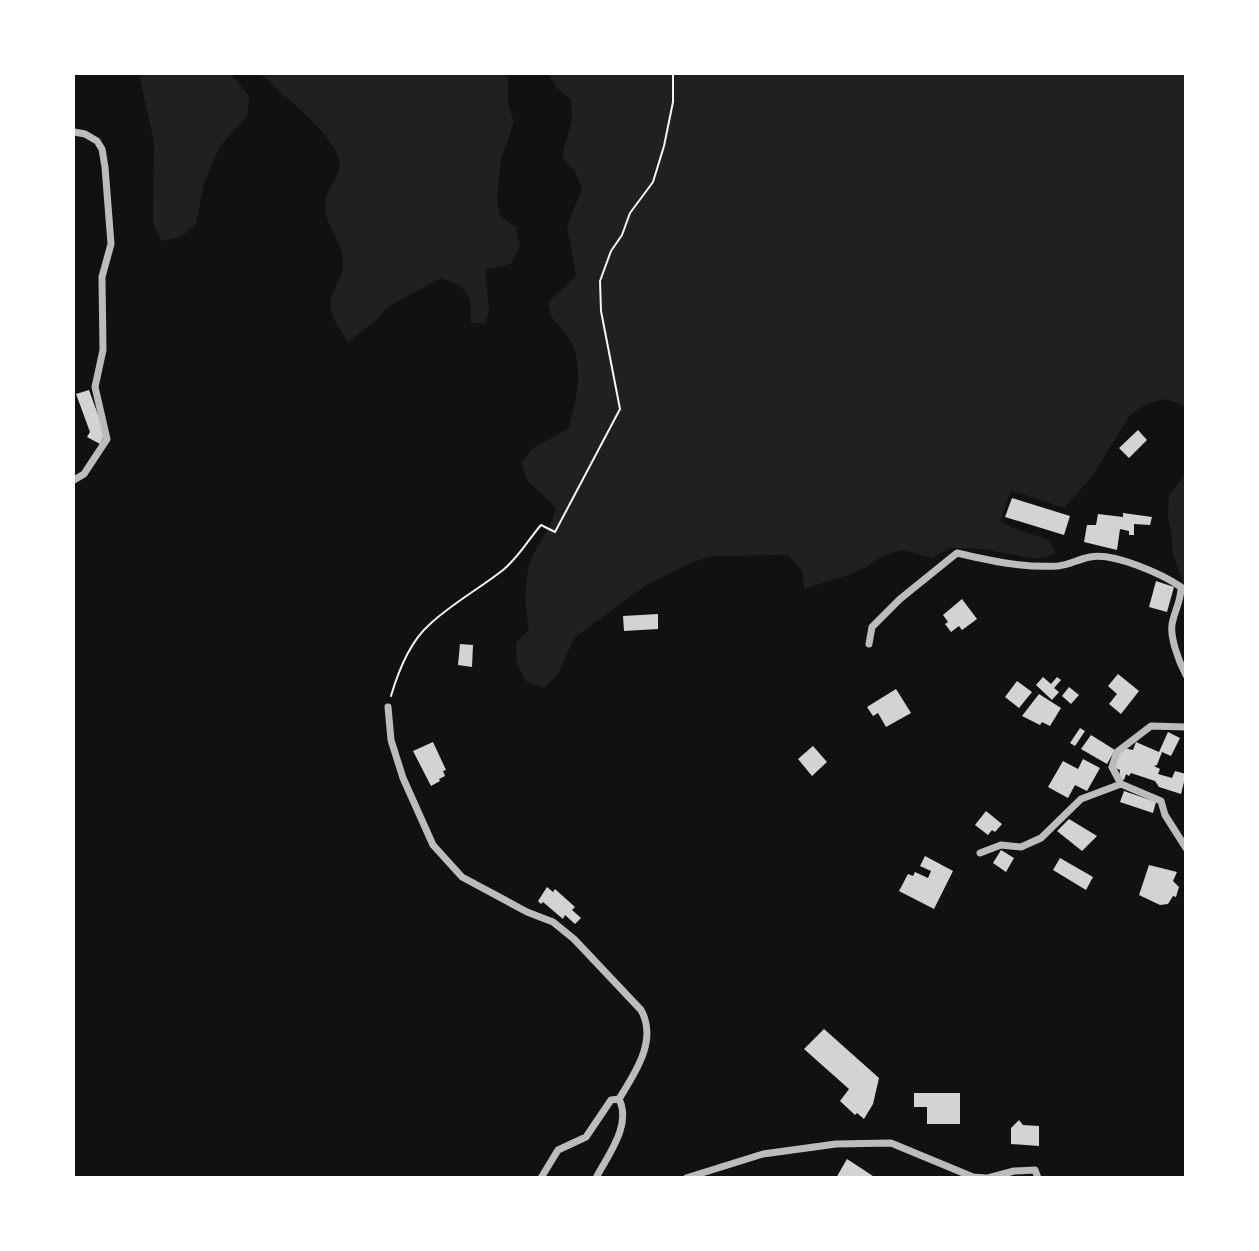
<svg xmlns="http://www.w3.org/2000/svg" width="1259" height="1251" viewBox="0 0 1259 1251" font-family="'Asap Condensed',sans-serif">
<style>
.green{fill:#202020}
.building{fill:#d3d3d3}
.lines{fill:none;stroke-linecap:round;stroke-linejoin:round}
.path{stroke:#f5f5f5;stroke-width:2}
.minor{stroke:#bcbcbc;stroke-width:7}
</style>
<rect width="100%" height="100%" fill="#111"/>
<path class="green" d="M139,74h92l18,22 -2,20 -27,30 -16,37 -8,41 -15,13 -19,4 -9,-18 1,-81z
M261,74h247v30l6,18 -13,37 -4,40 3,17 16,11 4,19 -9,18 -26,6 4,41 -4,13 -14,-1c0,-28 -1,-35 -30,-45l-52,28 -14,15 -27,21c-7,-10 -15,-21 -17,-33 -4,-20 17,-30 11,-55 -4,-20 -20,-32 -16,-55 2,-14 16,-23 13,-39 -6,-28 -59,-66 -78,-86z
M548,74h637v333l-19,-8 -20,5 -16,11 -39,63 -27,30 -53,-18 -11,31 15,8 34,11 7,14 -19,5 -55,-10 -33,-1 -17,10 -30,-8 -20,6 -16,11 -18,8 -44,14 -2,-19 -14,-15 -77,1 -20,7 -46,23 -71,52 -16,36 -14,14 -18,-7 -9,-18 -1,-20 13,-14c-5,-20 -5,-58 5,-76 8,-16 18,-27 22,-45l-28,-27 -7,-18 12,-15 35,-19c9,-28 18,-69 -2,-95 -12,-16 -14,-10 -18,-32l28,-26 -9,-50 15,-37 -7,-18 -13,-14 10,-38 -1,-19 -15,-13z
M1185,475v113l-12,-33 -1,-19 -4,-19 1,-21z"/>
<path class="building" d="M89,390l16,44 -5,10 -13,-7 3,-5 -14,-38z
M1138,430l9,10 -18,18 -10,-10z
M1012,498l58,18 -6,19 -59,-18z
M1123,513l29,4 -2,8 -16,-1v11h-5v-4l-9,-2 -3,21 -33,-8 3,-17h9l2,-11 25,3z
M1156,581l18,6 -7,25 -18,-5z
M962,599l15,20 -15,11 -3,-4 -8,6 -6,-8 3,-2 -5,-7z
M658,614v15l-34,2 -1,-15z
M460,644l13,1 -1,22 -14,-2z
M1118,674l21,17 -18,23 -12,-10 8,-10 -9,-8z
M1043,677l8,7 6,-7 4,3 -7,8 5,4 -7,8 -16,-15z
M1017,681l15,11 -13,16 -14,-11z
M1069,687l10,8 -8,9 -9,-8z
M896,689l15,24 -25,14 -8,-14 -5,3 -6,-9z
M1039,694l22,14 -11,18 -8,-4 -2,3 -18,-9z
M1080,728l5,3 -10,15 -5,-3z
M1168,732l12,6 -9,18 -9,-4 -5,13 -3,1 6,3 -2,5 14,4 3,-7 11,3 -5,20 -22,-7 -4,-6 -24,-8 -2,3 -3,-2 -2,6 -5,-2 1,-8 -7,-3 4,-11 7,-8 9,2 3,-8 23,10z
M1091,735l24,15 -8,14 -26,-15z
M433,742l13,28 -3,1 2,5 -6,3 1,2 -9,5 -18,-35z
M813,746l14,16 -15,14 -14,-17z
M1083,759l17,9 -13,23 -12,-6 -7,13 -20,-11 15,-26 15,8z
M1124,791l32,11 -3,11 -33,-11z
M986,811l16,13 -7,8 -3,-2 -4,5 -13,-10z
M1069,819l28,17 -15,15 -25,-20z
M1001,850l13,8 -8,14 -13,-9z
M925,856l28,15 -19,38 -35,-18 9,-17 5,2 2,-4 13,6 3,-7 -11,-5z
M1060,858l33,19 -7,13 -33,-20z
M1149,865l28,7 -4,9 6,6 -3,10 -3,-1 -5,8 -8,1 -21,-10z
M547,887l6,5 2,-3 20,18 -3,3 9,8 -6,6 -10,-9 -2,4 -20,-17 -2,2 -3,-3z
M824,1029l55,49 -6,26 -9,15 -7,-6 -2,2 -15,-14 9,-12 -45,-40z
M914,1093h46v31h-33v-17h-13z
M1019,1120l4,5 16,1v20l-28,-2v-16z
M847,1159l29,19h-40z"/>
<g class="lines">
<path class="path" d="M391,696c7,-24 19,-54 38,-71 22,-21 50,-36 74,-55 16,-13 25,-30 38,-45l14,7 65,-123 -19,-98 -1,-30 11,-30 11,-16 8,-22 23,-31 11,-36 9,-44v-28"/>
<path class="minor" d="M74,132l11,2 12,7 5,8 3,18 6,77 -9,33 1,73 -8,37 12,52 -23,35 -10,6
M869,644l3,-17 28,-28 57,-46c34,8 66,15 101,13 11,-1 21,-7 32,-9 23,-5 72,17 91,30 0,14 -5,20 -8,33 -5,14 6,42 13,55
M388,707l3,33 12,38 30,67 29,32 65,35 26,10 21,17 67,71c17,30 -6,63 -22,89
M1121,784l-9,-17 5,-15 34,-26 35,1
M980,853l21,-8 20,2 20,-9 40,-39 40,-15 40,17 4,14 21,33
M541,1178l17,-28 28,-13 25,-37 8,-1
M596,1178c12,-23 36,-53 23,-79
M686,1178l77,-24 73,-10 55,-1 82,34 13,1
M988,1178l26,-7 21,-1 3,8"/>
</g>
<rect width="1259" height="1251" fill="none" stroke="#ffffff" stroke-width="150"/>
</svg>
